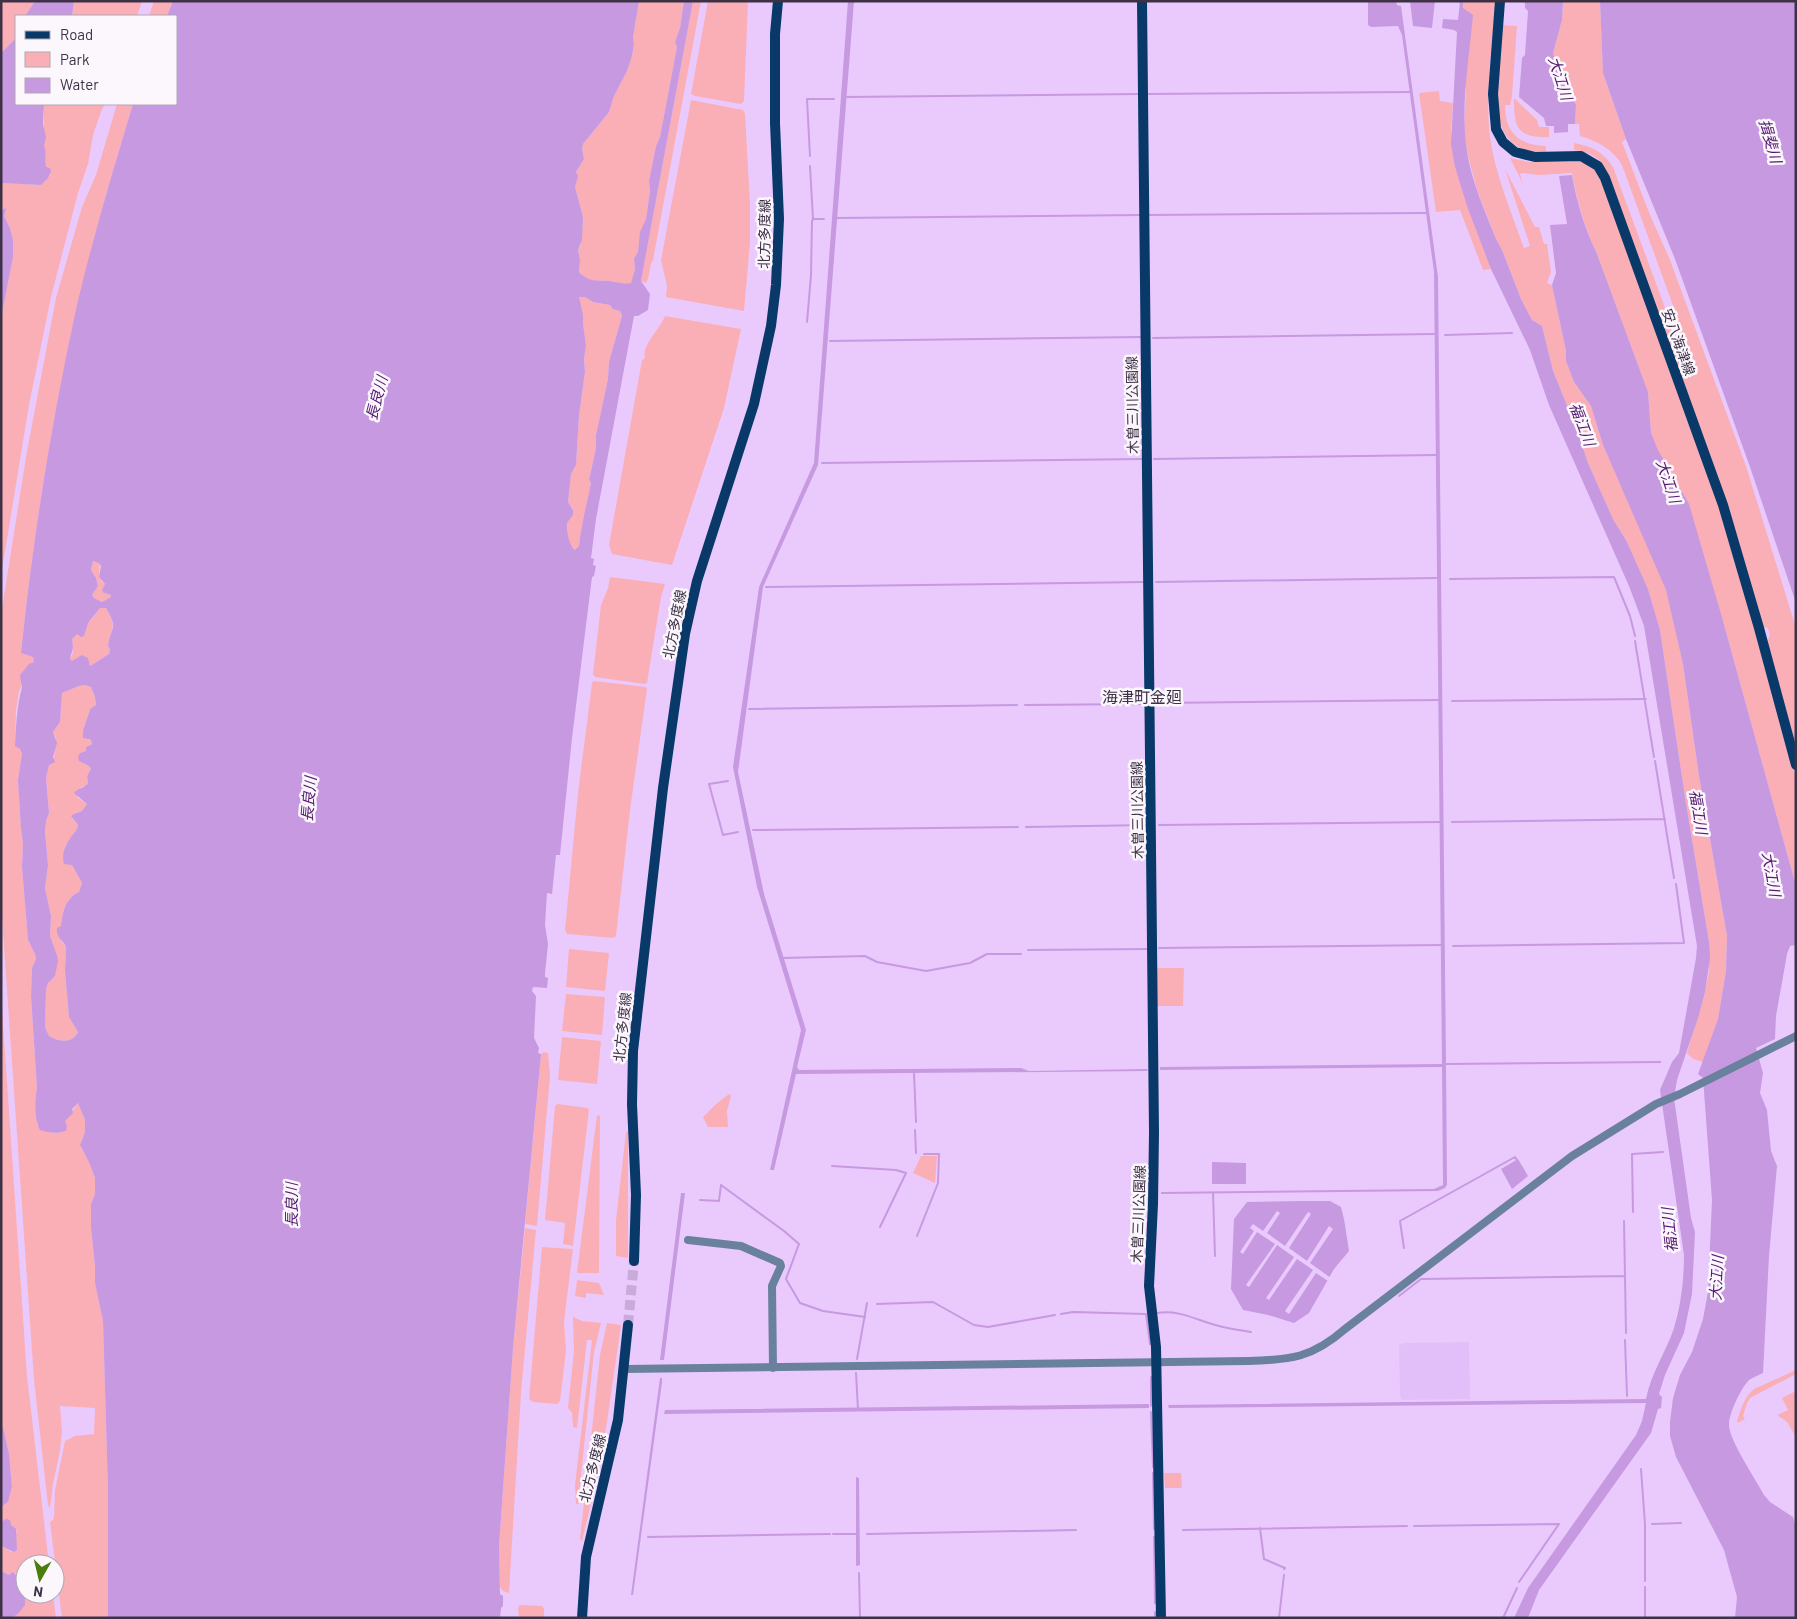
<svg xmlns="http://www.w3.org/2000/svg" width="1797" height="1619" viewBox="0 0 1797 1619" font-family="Barlow,'Noto Sans JP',sans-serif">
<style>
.built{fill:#e3bff9}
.green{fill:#faafb7}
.water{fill:#c699e1;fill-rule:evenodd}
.pier{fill:#eacafd}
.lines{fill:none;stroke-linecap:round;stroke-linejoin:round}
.stream{stroke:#c699e1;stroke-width:2}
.major-tunnel{stroke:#c8abd8;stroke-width:10;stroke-dasharray:10 5;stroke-linecap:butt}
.minor{stroke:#6a819d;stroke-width:8}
.major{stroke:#083968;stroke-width:10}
.labels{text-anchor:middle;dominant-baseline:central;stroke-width:5;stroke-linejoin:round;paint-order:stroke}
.street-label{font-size:14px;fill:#3e3146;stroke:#fbf7fd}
.water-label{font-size:15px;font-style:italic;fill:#53196e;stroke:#fbf7fd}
.quarter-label{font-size:16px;fill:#3e3146;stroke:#fbf7fd}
</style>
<rect width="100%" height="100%" fill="#eacafd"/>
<path class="built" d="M1469,1342l1,57 -68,1 -2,-4 -1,-50 4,-3z"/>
<path class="green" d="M1,1h34l-10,15h-9v22l-15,15z
M74,1h68l-5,15h-65z
M154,1h19l-6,15h-18z
M639,1h45l-4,27 -5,14 2,5 -17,90 -4,9 -7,35 1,10 -4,28 -7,23 -1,10 -4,10 1,7 -4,15c-8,1 -13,-2 -21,-3 -14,-1 -19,3 -31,-9l1,-12 -2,-10 3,-6 2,-27 -8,-30 2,-11 -1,-4 8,-13 -2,-10 1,-5 26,-32 5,-16 13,-25 5,-15 2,-12 -1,-7z
M693,1h8l-48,259c-5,7 -2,15 -7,23l-5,-2z
M708,1h40l-4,100 -3,3 -46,-8 -4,-2z
M1463,1h33c-4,42 -10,84 -7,126 3,40 22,84 35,121l6,-2 -25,-77 30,58h4l5,17h3l4,28 -4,11 5,2 14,66v10l8,21 17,24 12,39 56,126 7,19 6,22 11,52 16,112 28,160 -1,35 -8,48 -15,43 -10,-3 -6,-6 18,-61 4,-21v-29l-24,-145 -25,-167 -12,-41 -21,-47 -14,-23 -25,-56 -11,-33 -24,-59 -11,-45 -10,-6 -11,-21 -19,-49 -6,-11 -19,-49 -10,-38 -3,-23 2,-38z
M1563,1h37l3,72 23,66 -4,3 28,73 20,45 76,206 50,162v122l-29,-106 3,-10 -3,-7 -5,1 -160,-465c-8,-9 -17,-11 -28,-13v-7c18,3 29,9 39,24l54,146 8,-2 -53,-146c-10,-16 -24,-24 -42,-29l-1,-12h-4l1,-19 -16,-29 -7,-23 9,-33z
M1502,25l15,1 -5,70 -2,9h-5c0,28 14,40 41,41v7c-69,1 -48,-83 -44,-128z
M1439,91l1,10 13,2 -2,27 4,37 36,102 -8,1 -23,-60 -24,2 -17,-119z
M1514,98l23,22 2,7h10v10c-32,1 -35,-9 -35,-39z
M691,100l52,10 2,4 5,88v40l-6,69 -78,-14 1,-11 -6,-26z
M44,104h62l-4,5 -9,26 -5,29 -10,29 -27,104 -22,108 -28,171v-257l12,-62v-17l-3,-12 -6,-12 1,-8 -4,2v-27l40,2 9,-10 -4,-8 -2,-9z
M117,104h16c-20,66 -40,133 -55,201 -26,114 -45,231 -57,348l12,4 1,5 -15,29 -3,20 -1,34 5,4 2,5 -4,26 3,49 2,14 -1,24 6,73 7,14 1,5 -4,9 -1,28 6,93v35c9,9 17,11 29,7l-1,-10 13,-18 7,17v12l-4,9v7l8,13 6,17v16l-4,10v23l4,39v17l8,38 5,168v129h-46l-12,-96 3,-2 1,-4 1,-26 10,-49 10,-5 19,-2 1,-26 -35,-2 2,25 -2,20 -7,33 -3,24 -2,-3 -14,-125 -33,-477v-288l26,-164 29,-153 26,-91 14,-32z
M1510,158l19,4 48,-2 13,5 14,16 115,325 36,123 41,149v108l-73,-265 -72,-188 -3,-41 -51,-138c-12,-26 -20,-53 -25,-81l-33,2 -17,-2 -2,1 3,10z
M579,297h6l8,5 17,3 3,4 7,2 2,5 -13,46 -1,17 -12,56v13l-7,32 2,3 -7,40 -2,2 -3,21 -3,4c-7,-3 -10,-18 -9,-26 1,-6 5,-8 6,-15l-5,-7 3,-28 5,-9 3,-50 6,-43 -1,-13 2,-14z
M665,316l76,13 -17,79 -52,157 -60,-11 -3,-9 33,-185 3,-2c-4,-12 15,-29 20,-42z
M93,561l7,2 -1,10 2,8 4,3 -1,9 7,2v2l-9,5 -8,-4 -2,-3 6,-9 -2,-8 -5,-8z
M610,577l55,7 -4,13 -14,86 -3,1 -49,-7 -2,-3 8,-69 7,-17z
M100,608h6c12,20 5,18 2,38l2,3 -1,5 -19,12 -1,-3 -17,-2 -2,-2 3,-6 -1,-14 2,-4 17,-15z
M594,681l52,6 1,2 -17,121 -14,126 -3,2 -46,-4 -2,-4 13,-137 14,-110z
M85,685l6,2 4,10 1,8 -6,4 -3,12 -3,5 8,17 -6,8 -6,2 4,11 5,2 2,3 -4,7 1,7 -2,3 -5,1 -4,10 10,7c-1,7 -8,8 -13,10l-2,4 6,7 -1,4 -12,17 7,19 10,18 -3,9c-18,8 -18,31 -18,49l5,6 -1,24 4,46 9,15c-7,12 -19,10 -29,4l-4,-9 1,-38 2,-6 7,-7 2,-21 -7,-19 1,-20 -6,-28 3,-23 -3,-33 1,-11 3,-8 -3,-35 3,-13 5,-6 2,-21 -3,-6 7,-10 2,-29 17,-7z
M569,949l40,4 -4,38 -39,-4z
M1157,968h27l-1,38h-26z
M1,994l26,382 22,188h-24v30h28l3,24h-45c11,-7 19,-19 12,-32 -2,-5 -7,-9 -10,-13l-4,2 -8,-4v-25l11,6 5,-2 -2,-14 2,-5 -13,-10 -3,1v-15l7,-5 4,-15 -3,-33 -6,-27 -2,-1z
M566,994l39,3 -3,38 -40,-4z
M562,1037l39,4 -4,43 -39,-4z
M544,1052l4,1 2,23 -13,150 -12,-2 16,-170z
M729,1094l2,2 -4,15 1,16h-20l-5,-10 13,-13z
M558,1104l29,4 2,2 -16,136 -10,-2 2,-21 -20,-3 10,-114z
M597,1115l3,1 -1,157h-22z
M628,1131v127l-12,-2v-36l10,-88z
M921,1156h16l-2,27 -22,-10z
M525,1228l11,2 -15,163 -12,200 -6,-2 -3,-4 -1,-41 14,-198z
M542,1247l31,2 -9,73 2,29 -6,50 -3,3 -24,-2 -4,-3z
M577,1280l22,3 5,12 -18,-2v5l-11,-2z
M573,1317l9,4 19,2 -7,29 -16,152h-2l-1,-19 17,-145h-5l-10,88 -4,-1 -1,-14 -4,-5 6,-57z
M607,1323l14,2 -14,97 -9,52 -16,67 -2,-2 20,-184z
M1796,1370v4l-46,24 -3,5 -4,13 2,3 -7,4 -1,-2c4,-12 7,-24 17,-32z
M1796,1391v46l-9,-15 -10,-7 11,-5 -6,-12z
M1164,1473h17l1,15h-17z
M520,1605l22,1 2,3v9h-25l-1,-10z"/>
<path class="water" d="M35,1h39l-2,15h-47z
M173,1h466l-6,36 1,7 -2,12 -5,15 -13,25 -5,16 -26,32 -1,5 2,10 -8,13 2,4 -3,11 8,30 -1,23 -4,10 2,10 -1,12c11,11 18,8 31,9 8,1 13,4 21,2l4,-14 -1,-10 4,-7 2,-20 6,-13 4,-28 -1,-10 7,-35 4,-9 17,-90 -2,-5 5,-14 4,-27h9l-52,280 9,13 -2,16 -10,6h-4l-38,203 -5,39 3,1 -1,6 3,1 -2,10 -2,1 -20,161 -12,117h-4l-4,39 -5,-1 -2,32 3,19 -3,29v4l3,1 -1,10 -14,-1 -1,4 4,5 -2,42 5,10 -1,5 3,1 -28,294 -14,198 1,48 3,2v10l-2,2 -1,10h-392v-129l-5,-168 -8,-38v-17l-4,-39v-23l4,-10v-16l-6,-16 -9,-17 5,-13v-12l-7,-17 -6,6 1,4 -8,8 2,5 -1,5c-9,3 -17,2 -26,-1 -6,-12 -5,-29 -3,-42l-6,-92 1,-28 4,-9 -1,-5 -7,-14 -6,-73 1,-24 -2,-14 -3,-49 4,-26 -2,-5 -5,-3c1,-21 2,-40 7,-59 0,-3 -2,-8 -2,-12l9,-11 5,-2 -1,-5 -12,-4c12,-117 31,-234 56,-348 16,-68 36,-135 56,-201h43v-88h-9zM579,297h6l8,5 17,3 3,4 7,2 2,5 -13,46 -1,17 -12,56v13l-7,32 2,3c-4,21 -10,43 -12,63l-4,4c-5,-3 -9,-19 -8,-26 1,-5 6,-6 6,-11 1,-4 -3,-7 -5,-11l3,-28 5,-9 3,-50 6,-43 -1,-13 2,-14 -3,-21v-9zM93,561l6,2 2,3 -2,11 6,7 -3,6 2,3 7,2v2l-9,5 -8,-4 -2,-3 6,-9 -2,-8 -5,-8zM100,608h6c13,22 5,17 2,38l2,3 -1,5 -19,12 -2,-8 -6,-3 -10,6 -2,-2c2,-9 4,-8 2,-20l5,-5 4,3 3,-1 4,-13zM85,685l6,2 4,10 1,8 -6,4c-2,10 -8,19 -7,29l7,1 2,4 -1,2 -5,2v4l-6,2 -2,4 1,4 10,5 2,3 -4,7 1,7c-3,5 -10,5 -14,10l13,11 -5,7 -8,3 -3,2 7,9 -1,4c-7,9 -17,21 -13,35l8,1 10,18 -3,9c-14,7 -16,19 -18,34l-4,2c-1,10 5,11 9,19l-1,24 4,46 9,15c-6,12 -19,10 -29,4l-4,-9 1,-38 2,-6 7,-7 3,-15 -1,-6 -7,-19 1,-20 -6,-28 3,-23 -3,-33 1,-11 3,-8 -3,-35 3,-13 6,-3 -2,-5 4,-14 -4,-11 7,-10 2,-29 17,-7z
M848,1h6l-36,464 -55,122 -25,185 26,122 42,136 -9,37 2,3 222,-2 8,3 118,-2 1,2 -352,3 -22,96h-4l31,-140 -44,-143 -24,-120 26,-180 55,-124z
M1368,1h28l1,4 4,1 37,271 8,786 215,-2v2l-215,2 1,120 -2,3 -7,3 -277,3v-2l273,-3 9,-4 -1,-118 -282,3v-3l282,-3 -8,-792 -32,-237 -4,-9 -27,1 -3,-2z
M1410,1h25l-3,27 -19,-2z
M1460,1h3v7l10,7c-4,45 -13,93 -6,137 5,31 18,59 29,87l6,11 19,49 11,21 10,6 11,45 24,59 11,33 25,56 14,23 21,47 12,41 25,167 24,145 1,16 -5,34 -7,26 -21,62 -3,18 17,120 4,14 -3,62 -8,39 -19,42 -6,19 3,3 -1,11 -3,1 -7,24 -112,157 -11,28h-14l14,-30 108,-153 6,-14 4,-18 -477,5 -1,-3 478,-6c5,-26 20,-47 28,-71 7,-23 10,-49 10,-73l-24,-165 12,-28 7,-9 17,-95 1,-12 -53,-320 -15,-40 -80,-181 -19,-55 -39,-81 -24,-63 -12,-39 -4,-23 6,-112 -3,-2 -12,-2 1,-9 15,1z
M1520,1h43l-1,19 -9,33 7,23 16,29 -1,19h-7v8l-14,1v-7h-8l-2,-8 -25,-21 3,-39 3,-3 3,-44 -3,-3v-5z
M1600,1h196v602l-46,-136 -75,-208 -49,-120 -23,-66z
M16,38v66h28l-1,20 3,13 -2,9c3,6 0,13 2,21l4,1 1,3 -3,7 -7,7 -40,-2v-130z
M1572,175c5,28 13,54 25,79l51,138 3,41 7,17 31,54 34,117 73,265v59l-6,1 -3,8 -11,62 -1,23 -19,9 7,25 -3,20 7,17 4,41 6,15 -8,90 -6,117c-4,2 -10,4 -14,7 -8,8 -21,35 -20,46 1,15 27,54 35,69l6,7 23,15 3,10v91h-61l2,-21 -13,-47 -48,-93 -6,-21v-14l3,-24 7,-23 12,-23 11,-33 5,-27 4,-92 -9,-122 -5,-4 20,-55 8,-48 1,-35 -28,-160 -16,-112 -17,-74 -63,-145 -12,-39 -17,-24 -8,-21v-10l-14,-66 4,-12 -6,-48 17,-1 -8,-48z
M6,208l-2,8 6,12 3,12v17l-12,62v-109z
M1518,1159l10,17 -16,13 -11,-20z
M1212,1162l34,1v21h-34z
M681,1193h4l-21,167h-4z
M1308,1201h22l11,6 3,12 5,32 -15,18 -25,44 -15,10 -26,-8 -25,-5 -12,-21 3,-70 13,-17z
M660,1378h2v4l-29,213h-2z
M1149,1404v4l-485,6 1,-4z
M1,1426l2,1 6,27 3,33 -4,15 -7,5z
M856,1477l3,1 1,87 -4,1z
M6,1519l4,1 1,5 5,4 1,21 -3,2 -13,-6v-24z
M1,1571l8,4 4,-3 12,15v18l-7,9 -7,4h-10z"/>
<path class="pier" d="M1277,1211l3,2 -13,20 18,13 23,-34 3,2 -22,34 18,13 22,-35 4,3 -23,34 21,15 -3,3 -12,-8 -27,41 -4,-3 28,-41 -16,-11 -28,41 -3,-2 28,-41 -17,-12 -28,42 -3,-2 29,-41 -18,-12 -14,22 -3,-2 14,-21 -4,-3 3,-4 10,7z"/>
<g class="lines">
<path class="stream" d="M1147,94l263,-2
M846,97l293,-3
M810,156l-3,-57h27
M810,166l3,53
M1148,215l278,-2
M836,218l305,-3
M807,322l4,-47 1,-54 1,-2h11
M1445,335l67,-2
M1153,338l281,-4
M830,341l313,-4
M1154,459l282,-4
M822,463l322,-4
M1450,579l164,-2 16,39 5,20
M1156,582l281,-4
M766,587l379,-5
M1635,641l19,116
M1452,701l194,-2
M1157,703l282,-3
M1025,705l120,-1
M749,709l268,-4
M1655,761l19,117
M728,781l-19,3 14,51 15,-3
M1452,822l213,-3
M1159,825l281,-3
M1026,827l122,-2
M753,830l265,-3
M1453,946l231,-3 -8,-59
M1159,948l284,-3
M1028,950l120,-1
M781,958l84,-2 12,6 49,9 44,-8 17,-9h34
M914,1072l2,50
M915,1130l1,23
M832,1166l64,4 10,3 -26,54
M1213,1193l2,63
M700,1200l19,1 2,-16 63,46 15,13 -13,35 14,24 23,8 42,6
M1633,1212l-1,-58 31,-2
M1624,1221l2,112
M917,1236l21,-53 1,-29h-15
M1404,1248l-4,-27 115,-64 2,3
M1399,1296l22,-17 203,-3
M877,1304l56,-2 41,23 14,2 67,-12
M1157,1313c22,-4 41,8 62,13 10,3 21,4 32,6
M1061,1314l12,-2 73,2 4,30
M1625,1340l2,56
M857,1359l10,-56
M856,1373l2,37
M1151,1377v29
M1151,1412l2,55
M1641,1469l4,55v57
M1153,1473l1,56
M1652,1524l29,-1
M1414,1526l145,-2
M1260,1528l4,31 21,9 -1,1
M1183,1530l224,-4
M833,1534h25
M867,1534l209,-4
M648,1537l182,-3
M1154,1537l1,66
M859,1573l1,45
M1519,1582l40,-58
M1155,1612v6
M1279,1618l5,-43
M1503,1618l14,-30
M1645,1618v-31"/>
<path class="major-tunnel" d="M628,1325l6,-64"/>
<path class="minor" d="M688,1240l53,6 39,17 1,3 -9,20 1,82
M624,1369l624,-8c42,-1 64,-3 97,-32l227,-173 84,-52 24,-10 116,-58"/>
<path class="major" d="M1142,1l12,1131 -1,72 -4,82 7,61 5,271
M1500,1l-7,93 3,35 7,13 12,10 20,5 46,-1 17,10 7,12 118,327 36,123 37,137
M634,1261l2,-66 -4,-91 1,-53 30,-263 22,-154 12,-53 57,-177 17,-78 5,-41 3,-66 -4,-96v-89l3,-33
M582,1618l4,-61 32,-137 10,-95"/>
</g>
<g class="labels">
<g class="street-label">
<text transform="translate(764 234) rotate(-89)">北方多度線</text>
<text transform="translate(1679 342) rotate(70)">安八海津線</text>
<text transform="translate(1132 405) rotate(-91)">木曽三川公園線</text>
<text transform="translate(674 624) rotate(-79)">北方多度線</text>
<text transform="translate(1137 810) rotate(-91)">木曽三川公園線</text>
<text transform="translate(622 1027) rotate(-84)">北方多度線</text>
<text transform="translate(1138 1214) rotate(-88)">木曽三川公園線</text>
<text transform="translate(592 1468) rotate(-76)">北方多度線</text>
</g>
<g class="water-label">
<text transform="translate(1561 78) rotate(72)">大江川</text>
<text transform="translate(1771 141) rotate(74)">揖斐川</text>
<text transform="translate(376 398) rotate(-75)">長良川</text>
<text transform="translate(1583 424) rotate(69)">福江川</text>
<text transform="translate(1669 481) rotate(71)">大江川</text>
<text transform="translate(308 799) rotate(-85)">長良川</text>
<text transform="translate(1699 812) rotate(81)">福江川</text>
<text transform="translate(1772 874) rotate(80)">大江川</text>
<text transform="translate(291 1205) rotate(-90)">長良川</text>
<text transform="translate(1669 1230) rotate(-96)">福江川</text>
<text transform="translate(1716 1278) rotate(-87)">大江川</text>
</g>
<g class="quarter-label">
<text x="1142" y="696">海津町金廻</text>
</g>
</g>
<rect width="1797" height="1619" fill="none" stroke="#3e3146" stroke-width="5"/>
<rect x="15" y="15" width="162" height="90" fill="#fbf7fd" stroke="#afa8b4"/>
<rect x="25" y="31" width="25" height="8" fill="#083968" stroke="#afa8b4"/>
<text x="60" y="40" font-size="15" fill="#3e3146">Road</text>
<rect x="25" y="52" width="25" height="15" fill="#faafb7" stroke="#afa8b4"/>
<text x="60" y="65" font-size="15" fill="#3e3146">Park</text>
<rect x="25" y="78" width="25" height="15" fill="#c699e1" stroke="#afa8b4"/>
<text x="60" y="90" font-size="15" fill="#3e3146">Water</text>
<g transform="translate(40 1579) rotate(188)"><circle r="24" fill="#fbf7fd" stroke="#afa8b4"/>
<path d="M0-4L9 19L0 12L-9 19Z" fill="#4b7d0c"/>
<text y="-8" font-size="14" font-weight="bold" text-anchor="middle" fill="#3e3146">N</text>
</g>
</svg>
